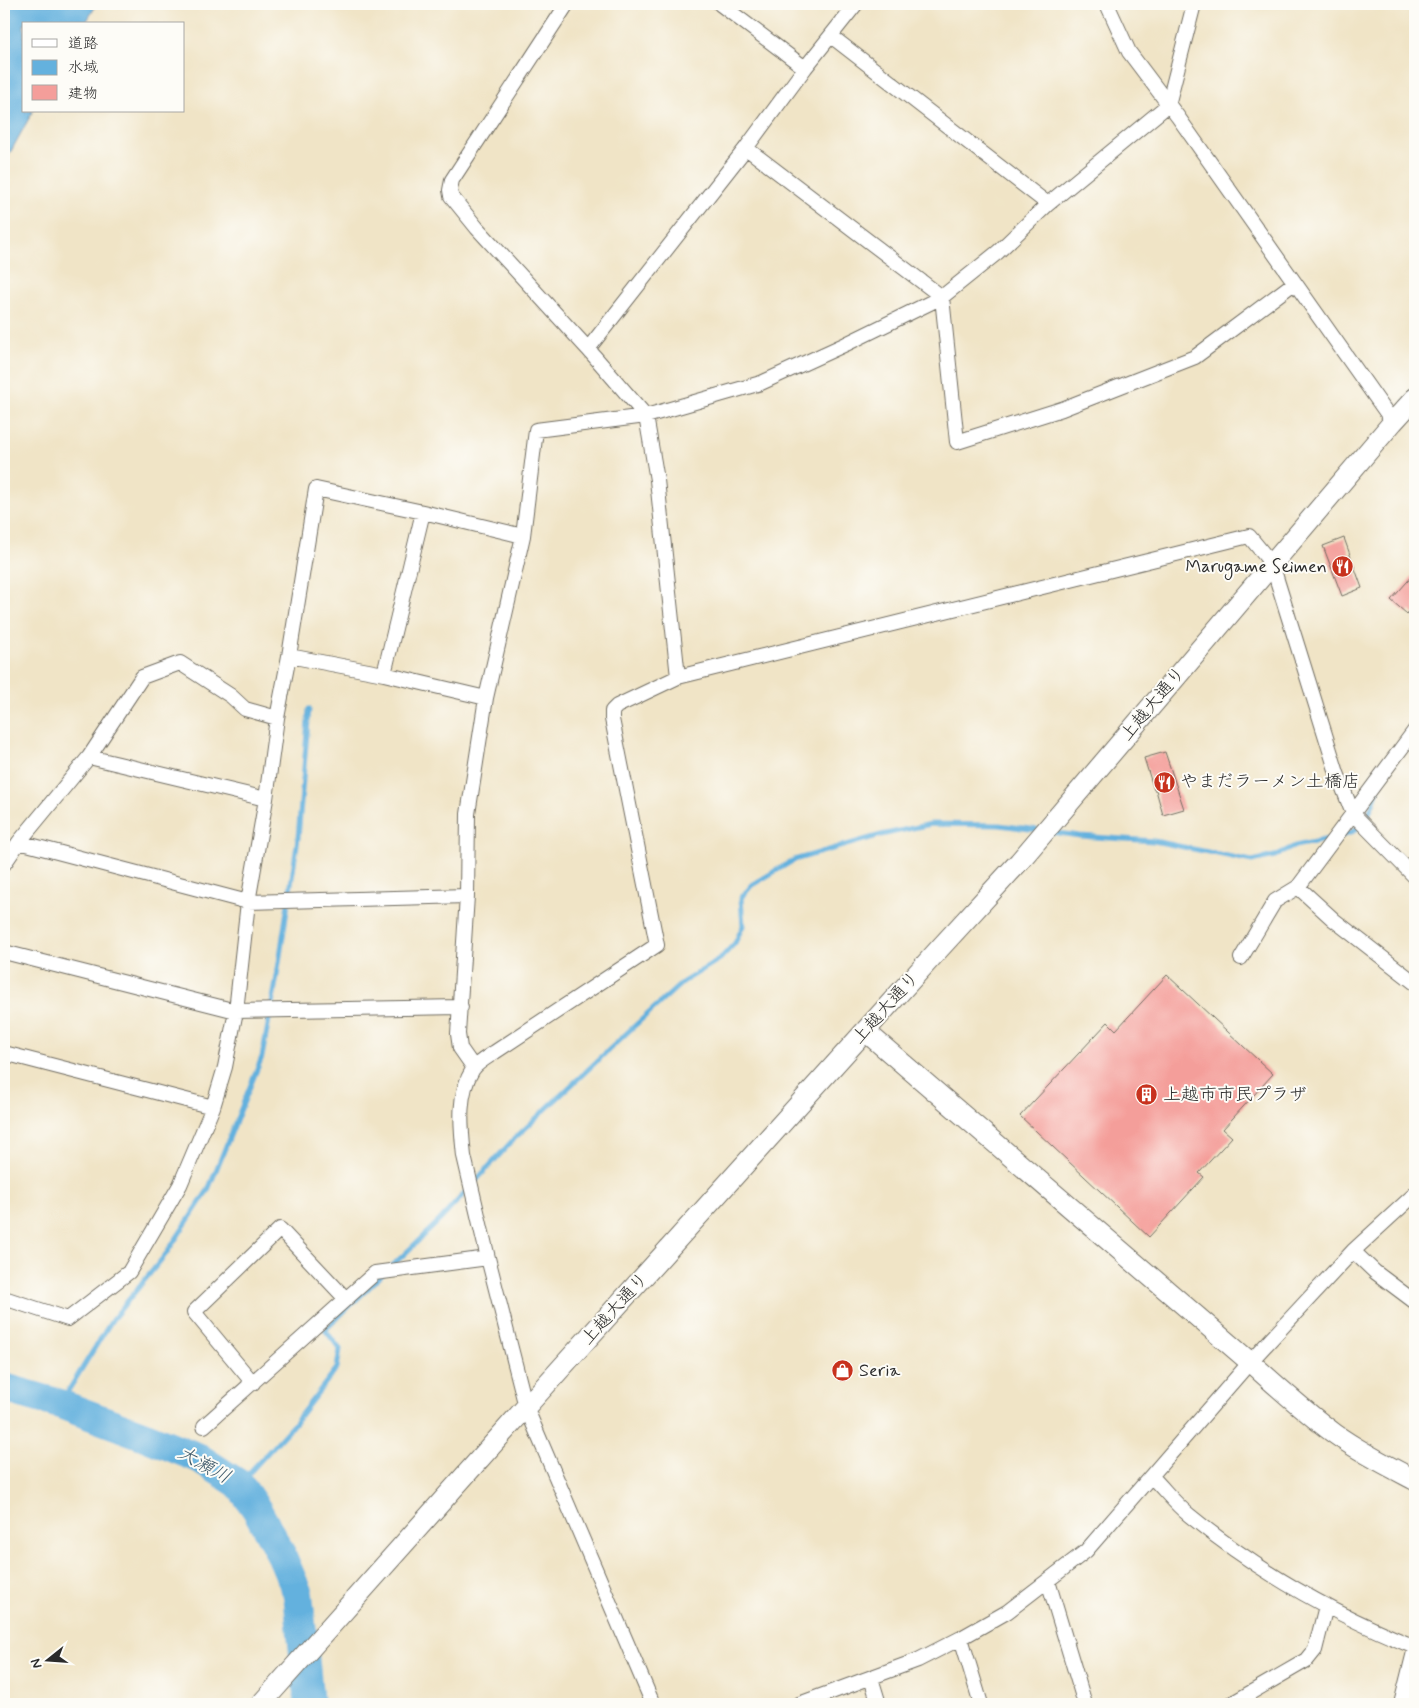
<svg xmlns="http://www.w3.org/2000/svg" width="1419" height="1708" viewBox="0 0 1419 1708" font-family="Mynerve,'Klee One',sans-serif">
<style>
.water{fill:#64b1de;stroke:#486e84}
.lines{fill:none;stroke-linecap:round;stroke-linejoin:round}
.stream{stroke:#64b1de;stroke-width:5}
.river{stroke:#64b1de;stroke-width:30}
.building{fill:#f49e9a}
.street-casing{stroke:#706c61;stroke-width:16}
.secondary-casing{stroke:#706c61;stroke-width:22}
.street{stroke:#fff;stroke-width:14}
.secondary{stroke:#fff;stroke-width:20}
.labels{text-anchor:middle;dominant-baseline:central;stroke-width:4;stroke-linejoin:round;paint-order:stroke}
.poi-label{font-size:18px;fill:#2b2b2b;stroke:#fdfcf7;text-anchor:start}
.street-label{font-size:18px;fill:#2b2b2b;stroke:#fdfcf7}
.water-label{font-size:19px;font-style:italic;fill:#3f5a6a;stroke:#fdfcf7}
</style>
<rect width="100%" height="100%" fill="#fdfcf7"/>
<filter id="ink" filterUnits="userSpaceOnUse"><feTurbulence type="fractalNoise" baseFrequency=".02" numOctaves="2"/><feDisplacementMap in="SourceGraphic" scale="10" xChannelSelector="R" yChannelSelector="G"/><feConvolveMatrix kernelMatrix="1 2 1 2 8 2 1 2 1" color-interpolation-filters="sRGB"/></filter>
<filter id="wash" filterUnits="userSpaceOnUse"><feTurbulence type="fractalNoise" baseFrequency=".0096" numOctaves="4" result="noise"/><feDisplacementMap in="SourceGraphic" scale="20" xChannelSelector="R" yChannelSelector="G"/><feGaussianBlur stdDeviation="1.12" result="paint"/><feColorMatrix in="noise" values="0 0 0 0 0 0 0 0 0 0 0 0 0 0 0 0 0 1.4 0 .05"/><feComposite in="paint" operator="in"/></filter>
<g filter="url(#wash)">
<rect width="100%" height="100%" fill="#f0e4c6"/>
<path class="water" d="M4,4h93l-12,20h-61v87h9l-29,53z"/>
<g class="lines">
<path class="stream" d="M1051,832l29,4 74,5 98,20 23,-5 20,-10 34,-7
M1340,836c26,-5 30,-25 38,-46
M390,1268l50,-48 73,-80 117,-110 53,-48 37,-23 15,-16 8,-17 -2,-28 11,-13 42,-25 87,-25 50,-11 68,1 39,5
M60,1404l52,-84 54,-66 42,-64 54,-133 14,-75 22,-144 11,-129
M239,1484l53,-58 45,-58 3,-19 -15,-19 57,-55"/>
<path class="river" d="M4,1388l56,16 85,32 54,22 40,26 18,26 24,44 17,40 11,110"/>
</g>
<g id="blocks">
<path class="building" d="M1344,538l18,50 -20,8 -19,-50z
M1415,573v42l-5,-5 -3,4 -16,-14z
M1165,752l19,57 -21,6 -7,-25h-2l-10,-32z
M1167,975l106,99 -50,55 9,8 -33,36 5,4 -55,60 -129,-121 88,-94 8,8z"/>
</g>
</g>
<g filter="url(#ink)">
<use href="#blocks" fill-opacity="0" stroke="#706c61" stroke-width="1"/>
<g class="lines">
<defs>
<path id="street" d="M567,4l-115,176 -2,10 1,6 26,32 111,121 58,67 11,64 21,197
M720,4l85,64
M1107,4l22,48 49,65 215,305
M831,36l217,168
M746,148l196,149 15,145 105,-33 133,-52 99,-74
M588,349l158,-201 59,-80 51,-64
M423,512l100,24 -37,162
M523,536l13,-106 110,-14 115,-33 85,-39 96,-47 56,-45 50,-48 120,-99 26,-101
M384,674l-95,-18 27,-167 107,23 -39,162 102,24 -18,116 -1,82 -9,138 2,14 14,20
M1415,730l-117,157 36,33 81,63
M89,757l53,-80 38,-14 51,33 14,13 32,9
M266,799l11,-81 12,-62
M4,864l15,-22 70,-85 177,42 -18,103 219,-6
M4,952l232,59 12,-109 -229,-60
M1241,958l34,-57 23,-14
M4,1053l209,54 12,-40 11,-56 225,-4
M1353,1251l22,21 40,30
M4,1298l64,21 61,-47 51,-87 33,-78
M253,1383l-59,-71 86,-83 65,69
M204,1426l171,-153 113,-15
M1152,1477c12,12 23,27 37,38 67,55 146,100 226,132
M1048,1581l37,123
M961,1638l20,66
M871,1678l8,26
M653,1704l-127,-297 -38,-149 -24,-102c-3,-29 -7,-62 9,-87 5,-7 15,-12 22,-17l162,-107 -45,-226v-8l5,-5 61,-29 571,-141 23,28 65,209 16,41 62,63
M799,1704l119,-44 43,-22 46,-26 79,-61 164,-189 103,-111 62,-57
M1231,1704l76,-44 8,-10 11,-44
M1401,1704l14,-56"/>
<path id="secondary" d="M865,1031l385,331c28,25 55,50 85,72 25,18 53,32 80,46
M261,1704l265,-297 414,-459 79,-86 374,-440 22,-24"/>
</defs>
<use href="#street" class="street-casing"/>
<use href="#secondary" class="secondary-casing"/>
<use href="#street" class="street"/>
<use href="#secondary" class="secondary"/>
</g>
</g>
<defs>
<symbol id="restaurant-disc" viewBox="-11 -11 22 22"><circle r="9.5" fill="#c8321e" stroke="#fdfcf7"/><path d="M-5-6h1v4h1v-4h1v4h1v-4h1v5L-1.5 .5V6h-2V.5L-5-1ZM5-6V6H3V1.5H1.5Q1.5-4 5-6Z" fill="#fff"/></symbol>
<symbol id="building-disc" viewBox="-11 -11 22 22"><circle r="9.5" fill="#c8321e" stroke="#fdfcf7"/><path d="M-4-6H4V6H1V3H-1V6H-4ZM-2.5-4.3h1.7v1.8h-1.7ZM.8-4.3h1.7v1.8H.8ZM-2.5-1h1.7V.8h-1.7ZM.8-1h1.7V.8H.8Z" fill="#fff"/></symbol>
<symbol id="shop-disc" viewBox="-11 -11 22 22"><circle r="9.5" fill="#c8321e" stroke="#fdfcf7"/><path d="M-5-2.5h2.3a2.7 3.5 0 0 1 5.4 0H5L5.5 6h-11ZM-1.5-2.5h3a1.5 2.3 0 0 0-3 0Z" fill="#fff"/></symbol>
</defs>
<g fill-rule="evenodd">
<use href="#restaurant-disc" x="1330" y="554" width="25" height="25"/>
<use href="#restaurant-disc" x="1152" y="770" width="25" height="25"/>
<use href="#building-disc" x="1134" y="1082" width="25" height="25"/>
<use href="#shop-disc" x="830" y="1358" width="25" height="25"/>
</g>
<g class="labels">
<g class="poi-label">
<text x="1327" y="567" text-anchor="end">Marugame Seimen</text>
<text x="1180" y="782">やまだラーメン土橋店</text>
<text x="1163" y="1095">上越市市民プラザ</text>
<text x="859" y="1371">Seria</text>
</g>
<g class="street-label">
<text transform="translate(1153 704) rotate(-50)">上越大通り</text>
<text transform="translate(886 1008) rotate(-48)">上越大通り</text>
<text transform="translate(615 1309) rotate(-48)">上越大通り</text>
</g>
<g class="water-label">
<text transform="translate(204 1465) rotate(29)">大瀬川</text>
</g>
</g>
<rect width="1419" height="1708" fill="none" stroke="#fdfcf7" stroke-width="20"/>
<rect x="22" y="22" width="162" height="90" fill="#fdfcf7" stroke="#a9a8a5"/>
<rect x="32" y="39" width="25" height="8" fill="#ffffff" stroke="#a9a8a5"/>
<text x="68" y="48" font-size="15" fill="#2b2b2b">道路</text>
<rect x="32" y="60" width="25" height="15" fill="#64b1de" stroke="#a9a8a5"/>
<text x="68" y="72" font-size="15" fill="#2b2b2b">水域</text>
<rect x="32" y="85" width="25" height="15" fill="#f49e9a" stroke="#a9a8a5"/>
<text x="68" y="98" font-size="15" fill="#2b2b2b">建物</text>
<g transform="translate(48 1660) rotate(253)" stroke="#fdfcf7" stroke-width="4" paint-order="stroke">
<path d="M0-4L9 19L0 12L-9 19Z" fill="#2b2b2b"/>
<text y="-8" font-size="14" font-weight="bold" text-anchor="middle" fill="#2b2b2b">N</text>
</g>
</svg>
